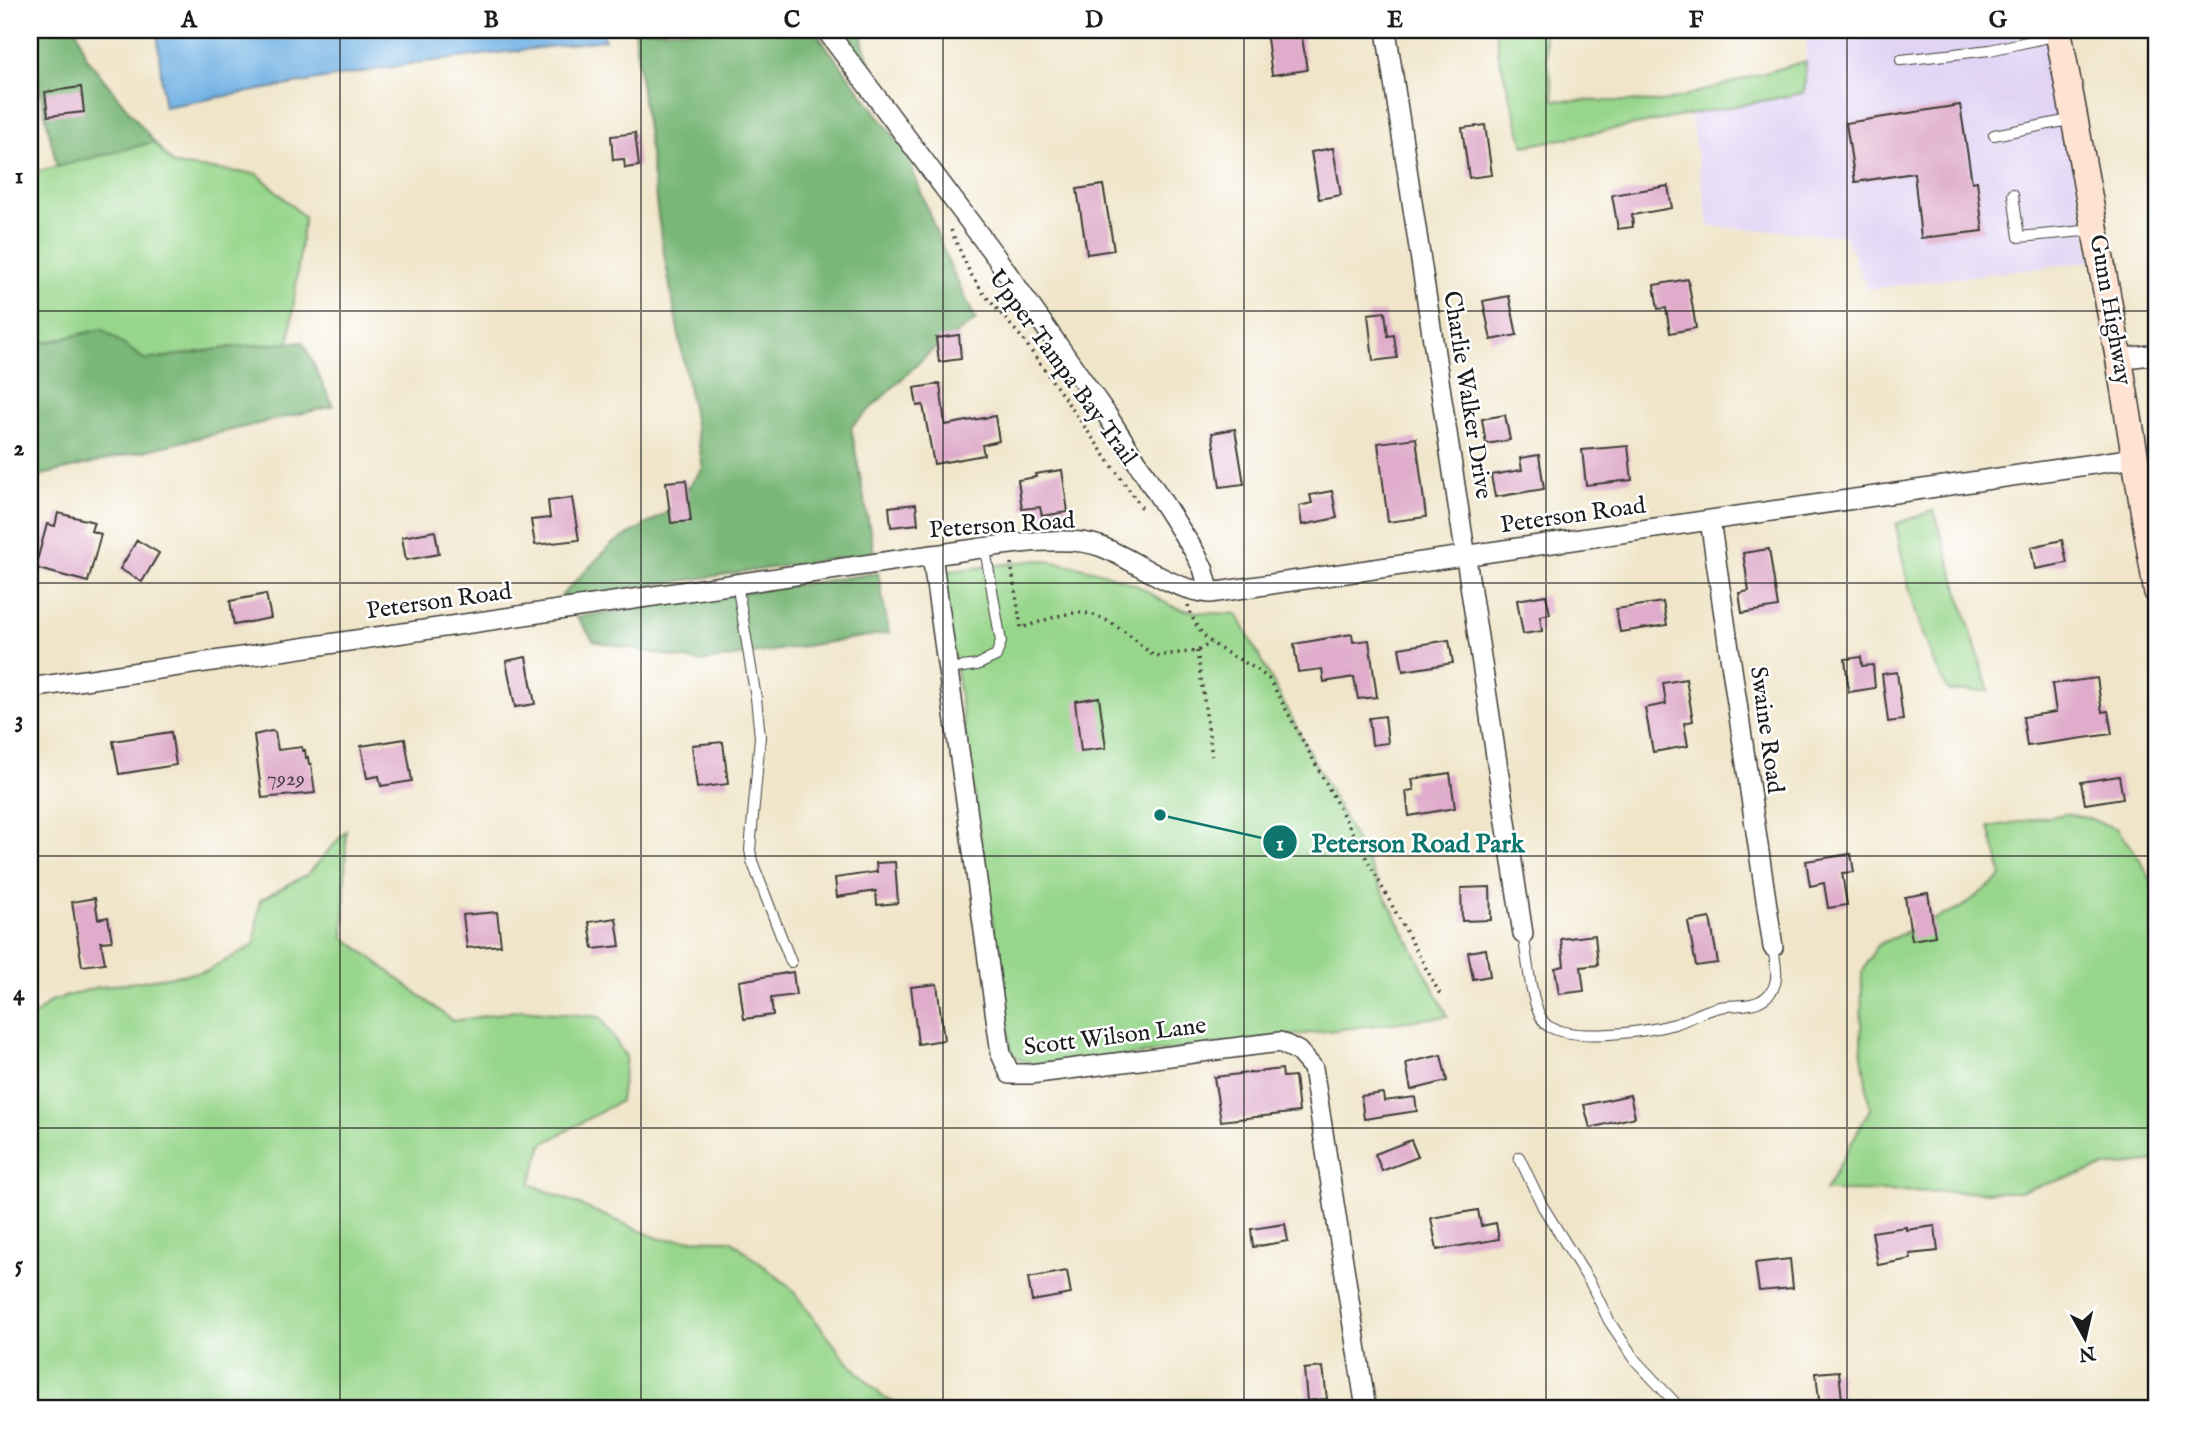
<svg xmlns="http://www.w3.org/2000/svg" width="2187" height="1439" viewBox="0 0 2187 1439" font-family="'IM FELL English',serif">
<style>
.built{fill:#e1d4f4}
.green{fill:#97d68b;stroke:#5a7954;stroke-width:2}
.forest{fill:#79b777;stroke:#4a6a4a;stroke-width:2}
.water{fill:#70b0e3;stroke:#466680;stroke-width:2}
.building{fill:#dfaccb}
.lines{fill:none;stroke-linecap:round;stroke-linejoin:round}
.lane-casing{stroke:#3c3a36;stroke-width:12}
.street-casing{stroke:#3c3a36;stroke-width:22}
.secondary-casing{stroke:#3c3a36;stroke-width:29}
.path{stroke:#3c3a36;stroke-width:3.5;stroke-dasharray:2 5;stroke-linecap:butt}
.lane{stroke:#fff;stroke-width:10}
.street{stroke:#fff;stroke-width:19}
.secondary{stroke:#fee3d2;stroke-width:26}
.grid{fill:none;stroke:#1c1c1c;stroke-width:2;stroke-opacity:0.55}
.labels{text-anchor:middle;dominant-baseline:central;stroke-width:5;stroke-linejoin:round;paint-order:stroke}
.number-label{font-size:21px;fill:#4d4048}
.street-label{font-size:24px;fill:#1c1c1c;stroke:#fff}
.leader{fill:none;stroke:#0f766e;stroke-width:2.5}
.callout-dot{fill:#0f766e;stroke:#fff;stroke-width:2.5}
.mark-label{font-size:21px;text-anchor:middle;font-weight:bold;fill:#fff}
.callout-label{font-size:26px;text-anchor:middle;font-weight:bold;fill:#0f766e;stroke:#fff;stroke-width:5;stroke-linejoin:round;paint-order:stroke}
.neatline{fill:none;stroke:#1c1c1c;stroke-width:2.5}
.grid-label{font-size:23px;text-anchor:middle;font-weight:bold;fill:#1c1c1c}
</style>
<rect width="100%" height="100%" fill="#fff"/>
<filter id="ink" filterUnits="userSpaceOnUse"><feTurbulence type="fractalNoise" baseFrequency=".0143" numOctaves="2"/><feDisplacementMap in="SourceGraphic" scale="14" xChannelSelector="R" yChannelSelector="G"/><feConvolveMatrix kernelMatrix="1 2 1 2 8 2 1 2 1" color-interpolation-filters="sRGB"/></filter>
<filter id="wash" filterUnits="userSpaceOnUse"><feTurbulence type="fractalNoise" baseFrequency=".00686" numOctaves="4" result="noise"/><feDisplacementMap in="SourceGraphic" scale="28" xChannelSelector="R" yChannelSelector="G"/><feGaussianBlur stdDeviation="1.57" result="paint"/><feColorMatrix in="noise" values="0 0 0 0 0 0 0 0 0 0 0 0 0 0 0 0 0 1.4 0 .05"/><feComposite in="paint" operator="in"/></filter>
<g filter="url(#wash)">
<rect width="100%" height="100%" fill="#f0e5c9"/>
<path class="built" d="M1807,30h241l44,231 -225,28 -22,-53 -136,-10 -19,-112 114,-21z"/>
<path class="green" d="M1496,30h47l11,70 110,2 142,-41 -2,32 -280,53 -26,-93z
M154,142l20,23 84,9 46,43 -15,126 -56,4 -88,13 -43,-31 -58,14 -14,-14v-156z
M1934,510l55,181h-41c-27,-50 -43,-111 -52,-167z
M1038,560c36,4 73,13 106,29 9,5 18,13 28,17 21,8 43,7 65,8l211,402 -409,51 -21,-8 -7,-9 -69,-478z
M2065,814l23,4 29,11 24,32 16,31v269l-52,6 -87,25 -193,-1 45,-82 -9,-61 1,-75 15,-28 85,-38 40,-31 -13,-49z
M346,831l-2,106 109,84 69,-11 78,7 26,40 -6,44 -77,43 -13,40 130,55 71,1 59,47 56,73 38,38 26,11h-880v-389l21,-19 43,-13 113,-17 47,-26 6,-45 48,-26z"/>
<path class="forest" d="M30,30h47l9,27 68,85 -97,25 -27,-122z
M634,30h180l91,121 43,111 28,58 -46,32 -79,75 23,126 -311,45 -2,-2 51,-52 59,-34 32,-42 -43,-237z
M837,30h24l2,14 16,41z
M30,329l14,14 58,-14 43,31 88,-13 70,-5 30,64 -299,71 -4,4z
M878,573l11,60 -189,29 -106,-21 -17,-24z"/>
<path class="water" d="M157,30h444l4,10 -196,24 -245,43z"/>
<g id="blocks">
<path class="building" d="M1277,30h24l6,40 -35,5 -6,-44z
M81,87l3,25 -36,4 -3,-24z
M1960,105l12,77 5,-1 6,50 -62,7 -7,-65 -59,9 -9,-59z
M1485,125l7,50 -23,3 -7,-50z
M635,133l4,33 -14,2 -1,-9 -11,1 -2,-24z
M1333,148l8,47 -22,4 -8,-47z
M1103,185l11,65 -27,4 -10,-65z
M1668,186l4,22 -40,7 1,12 -15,2 -6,-34z
M1688,279l8,49 -26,5 -4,-25 -8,1 -4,-24z
M1509,296l8,39 -26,5 -8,-39z
M1385,312l3,24 6,-1 3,23 -24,3 -5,-47z
M959,335l2,24 -22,3 -3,-24z
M940,384l5,41 50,-9 4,25 -17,4 2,10 -50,9 -11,-59 -6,1 -3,-18z
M1505,415l5,25 -24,4 -4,-25z
M1235,429l9,55 -24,3 -8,-54z
M1416,438l10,79 -38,5 -10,-79z
M1628,446l4,34 -46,5 -4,-35z
M1539,455l5,34 -49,8 -4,-22 31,-5 -2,-12z
M1062,470l6,42 -26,4 -2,-9 -18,2 -4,-29 18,-3 -1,-3z
M686,480l5,41 -20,2 -5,-41z
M1332,491l5,27 -35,7 -3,-19 13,-3 -2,-8z
M572,498l7,42 -44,5 -4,-25 19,-2 -2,-17z
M916,504l2,20 -27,3 -2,-20z
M58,513l36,9 -3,9 10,3 -13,48 -53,-14 12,-44 8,2z
M435,531l4,23 -33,6 -4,-23z
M137,540l22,13 -17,29 -22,-13z
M2062,540l5,23 -32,6 -4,-22z
M1769,549l9,58 -36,6 -3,-20 10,-2 -6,-38z
M266,594l5,24 -37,7 -4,-24z
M1546,595l4,19 -10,2 2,15 -19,3 -6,-34z
M1663,602l4,23 -47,7 -4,-23z
M1352,634l1,8 16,-2 8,57 -19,2 -4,-22 -30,5 -2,-13 -24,3 -4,-28z
M1449,640l4,23 -50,8 -4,-23z
M526,657l9,47 -20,3 -9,-46z
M1861,657l1,9 11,-1 2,23 -26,4 -4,-33z
M1897,672l6,48 -15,2 -6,-48z
M2097,678l5,34 6,-1 4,23 -85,12 -4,-29 33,-5 -4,-28z
M1686,679l7,42 -9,2 4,23 -35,6 -8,-44 21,-4 -3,-21z
M1099,697l7,51 -25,3 -6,-50z
M1385,716l3,27 -16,2 -3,-27z
M271,731l4,1 3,18 24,-3 1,4 2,-1 1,8 2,-1 1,7h2l4,29 -53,5 -8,-63z
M171,732l5,33 -57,9 -6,-33z
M405,739l7,42 -31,5 -2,-10 -12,2 -6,-32z
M723,742l5,42 -31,4 -5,-43z
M1450,773l5,35 -46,8 -3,-25 8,-1 -2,-11z
M2119,776l4,22 -38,6 -4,-22z
M1851,854l3,18 -12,1 5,32 -19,3 -4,-25 -14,3 -4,-25z
M895,862l3,41 -21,2 -1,-14 -39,6 -2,-19 42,-6 -1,-9z
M1490,887l1,33 -29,1 -1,-33z
M1928,893l7,43 -23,4 -7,-43z
M95,898l3,21 10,-2 4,24 -11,1 4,21 -23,3 -10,-64z
M497,912l4,33 -34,3 -4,-33z
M616,918l4,28 -27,3 -4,-27z
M1710,918l8,45 -22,3 -8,-44z
M1595,935l3,30 -17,2 3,24 -25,3 -4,-26 9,-2 -3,-27z
M1486,949l4,27 -17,3 -5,-27z
M793,972l3,23 -25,3 2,17 -29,4 -5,-38z
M937,984l7,56 -26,4 -7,-57z
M1441,1055l6,26 -36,9 -5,-27z
M1282,1069l1,8 12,-1 4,36 -78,9 -7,-44z
M1383,1093l1,8 31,-4 2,14 -53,8 -3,-23z
M1630,1095l5,22 -45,11 -6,-23z
M1411,1140l7,17 -36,14 -7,-17z
M1478,1210l3,16 15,-3 3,16 -62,11 -6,-32z
M1285,1224l3,17 -35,6 -2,-18z
M1935,1226l3,25 -28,3 1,5 -33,6 -6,-33 34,-5v3z
M1790,1259l3,29 -34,3 -4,-28z
M1067,1271l4,23 -39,7 -4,-23z
M1323,1367l4,32 -20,2 -3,-32z
M1839,1371l4,38h-23l-4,-36z"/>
</g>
</g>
<g filter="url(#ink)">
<use href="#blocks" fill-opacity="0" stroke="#3c3a36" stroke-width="2"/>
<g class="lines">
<defs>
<path id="lane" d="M1901,60l89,-10 68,-15
M1994,135l80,-16
M2013,194l6,43 76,-7
M737,583l19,115 4,39 -10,113 2,11 39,101
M948,669l29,-4 19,-9 5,-14 -16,-93
M1523,934c4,20 8,81 25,92 26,16 98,6 127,-2 15,-5 29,-14 45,-17 15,-3 33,1 46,-10 16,-12 9,-34 7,-50
M1519,1157l24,50 48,77 18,37 27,40 45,48"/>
<path id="street" d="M826,30l170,227 111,158 87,136 9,17 7,25
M1386,30l137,904
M2119,359l38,-5
M1710,520l63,427
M932,555l69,499 9,20h20l250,-32 18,9 15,17 53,341
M30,688l902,-133c44,-5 131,-24 170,-8 37,15 67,42 108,46l925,-135"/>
<path id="secondary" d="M2058,30l61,329 38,232"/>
</defs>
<use href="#lane" class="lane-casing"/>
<use href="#street" class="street-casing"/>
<use href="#secondary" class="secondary-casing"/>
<path class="path" d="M951,230l19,43 14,21 38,44 122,173
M1011,563l10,65c17,-5 35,-13 53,-15 29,-4 59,26 80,43l43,-5 14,-8
M1188,605c14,49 50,46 82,75l171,316
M1197,651l15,105"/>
<use href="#lane" class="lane"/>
<use href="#street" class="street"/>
<use href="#secondary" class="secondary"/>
</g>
</g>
<path class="grid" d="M340,30v1379M641,30v1379M943,30v1379M1244,30v1379M1546,30v1379M1847,30v1379M30,311h2127M30,583h2127M30,856h2127M30,1128h2127"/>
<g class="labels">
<g class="number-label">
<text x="286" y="779">7929</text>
</g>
<g class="street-label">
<text transform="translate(2110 310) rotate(80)">Gunn Highway</text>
<text transform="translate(1062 368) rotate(54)">Upper Tampa Bay Trail</text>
<text transform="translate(1467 395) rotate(81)">Charlie Walker Drive</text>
<text transform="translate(1573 516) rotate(-8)">Peterson Road</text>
<text transform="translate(1002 526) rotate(-4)">Peterson Road</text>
<text transform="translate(439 602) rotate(-8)">Peterson Road</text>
<text transform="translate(1766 730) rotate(82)">Swaine Road</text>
<text transform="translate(1115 1037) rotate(-7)">Scott Wilson Lane</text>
</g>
</g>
<path class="leader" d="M1160 815L1280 842"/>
<g class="callout-dot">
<circle cx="1160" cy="815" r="7"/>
<circle cx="1280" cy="842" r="18"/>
</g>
<g class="mark-label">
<text x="1280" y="850">1</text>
</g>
<g class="callout-label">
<text x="1418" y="852">Peterson Road Park</text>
</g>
<rect width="2187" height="1439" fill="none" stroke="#fff" stroke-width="77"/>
<g transform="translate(2085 1338) rotate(172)" stroke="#ffffff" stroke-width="5" paint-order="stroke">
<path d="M0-5L12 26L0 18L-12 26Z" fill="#1c1c1c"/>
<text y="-10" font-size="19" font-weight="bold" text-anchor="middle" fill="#1c1c1c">N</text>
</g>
<rect x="38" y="38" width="2110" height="1362" class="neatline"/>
<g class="grid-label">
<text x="189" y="27">A</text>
<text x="491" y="27">B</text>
<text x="792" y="27">C</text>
<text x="1094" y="27">D</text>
<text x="1395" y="27">E</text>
<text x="1696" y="27">F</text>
<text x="1998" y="27">G</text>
<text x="19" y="183">1</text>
<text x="19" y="455">2</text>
<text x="19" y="727">3</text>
<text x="19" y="1000">4</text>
<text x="19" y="1272">5</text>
</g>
</svg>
